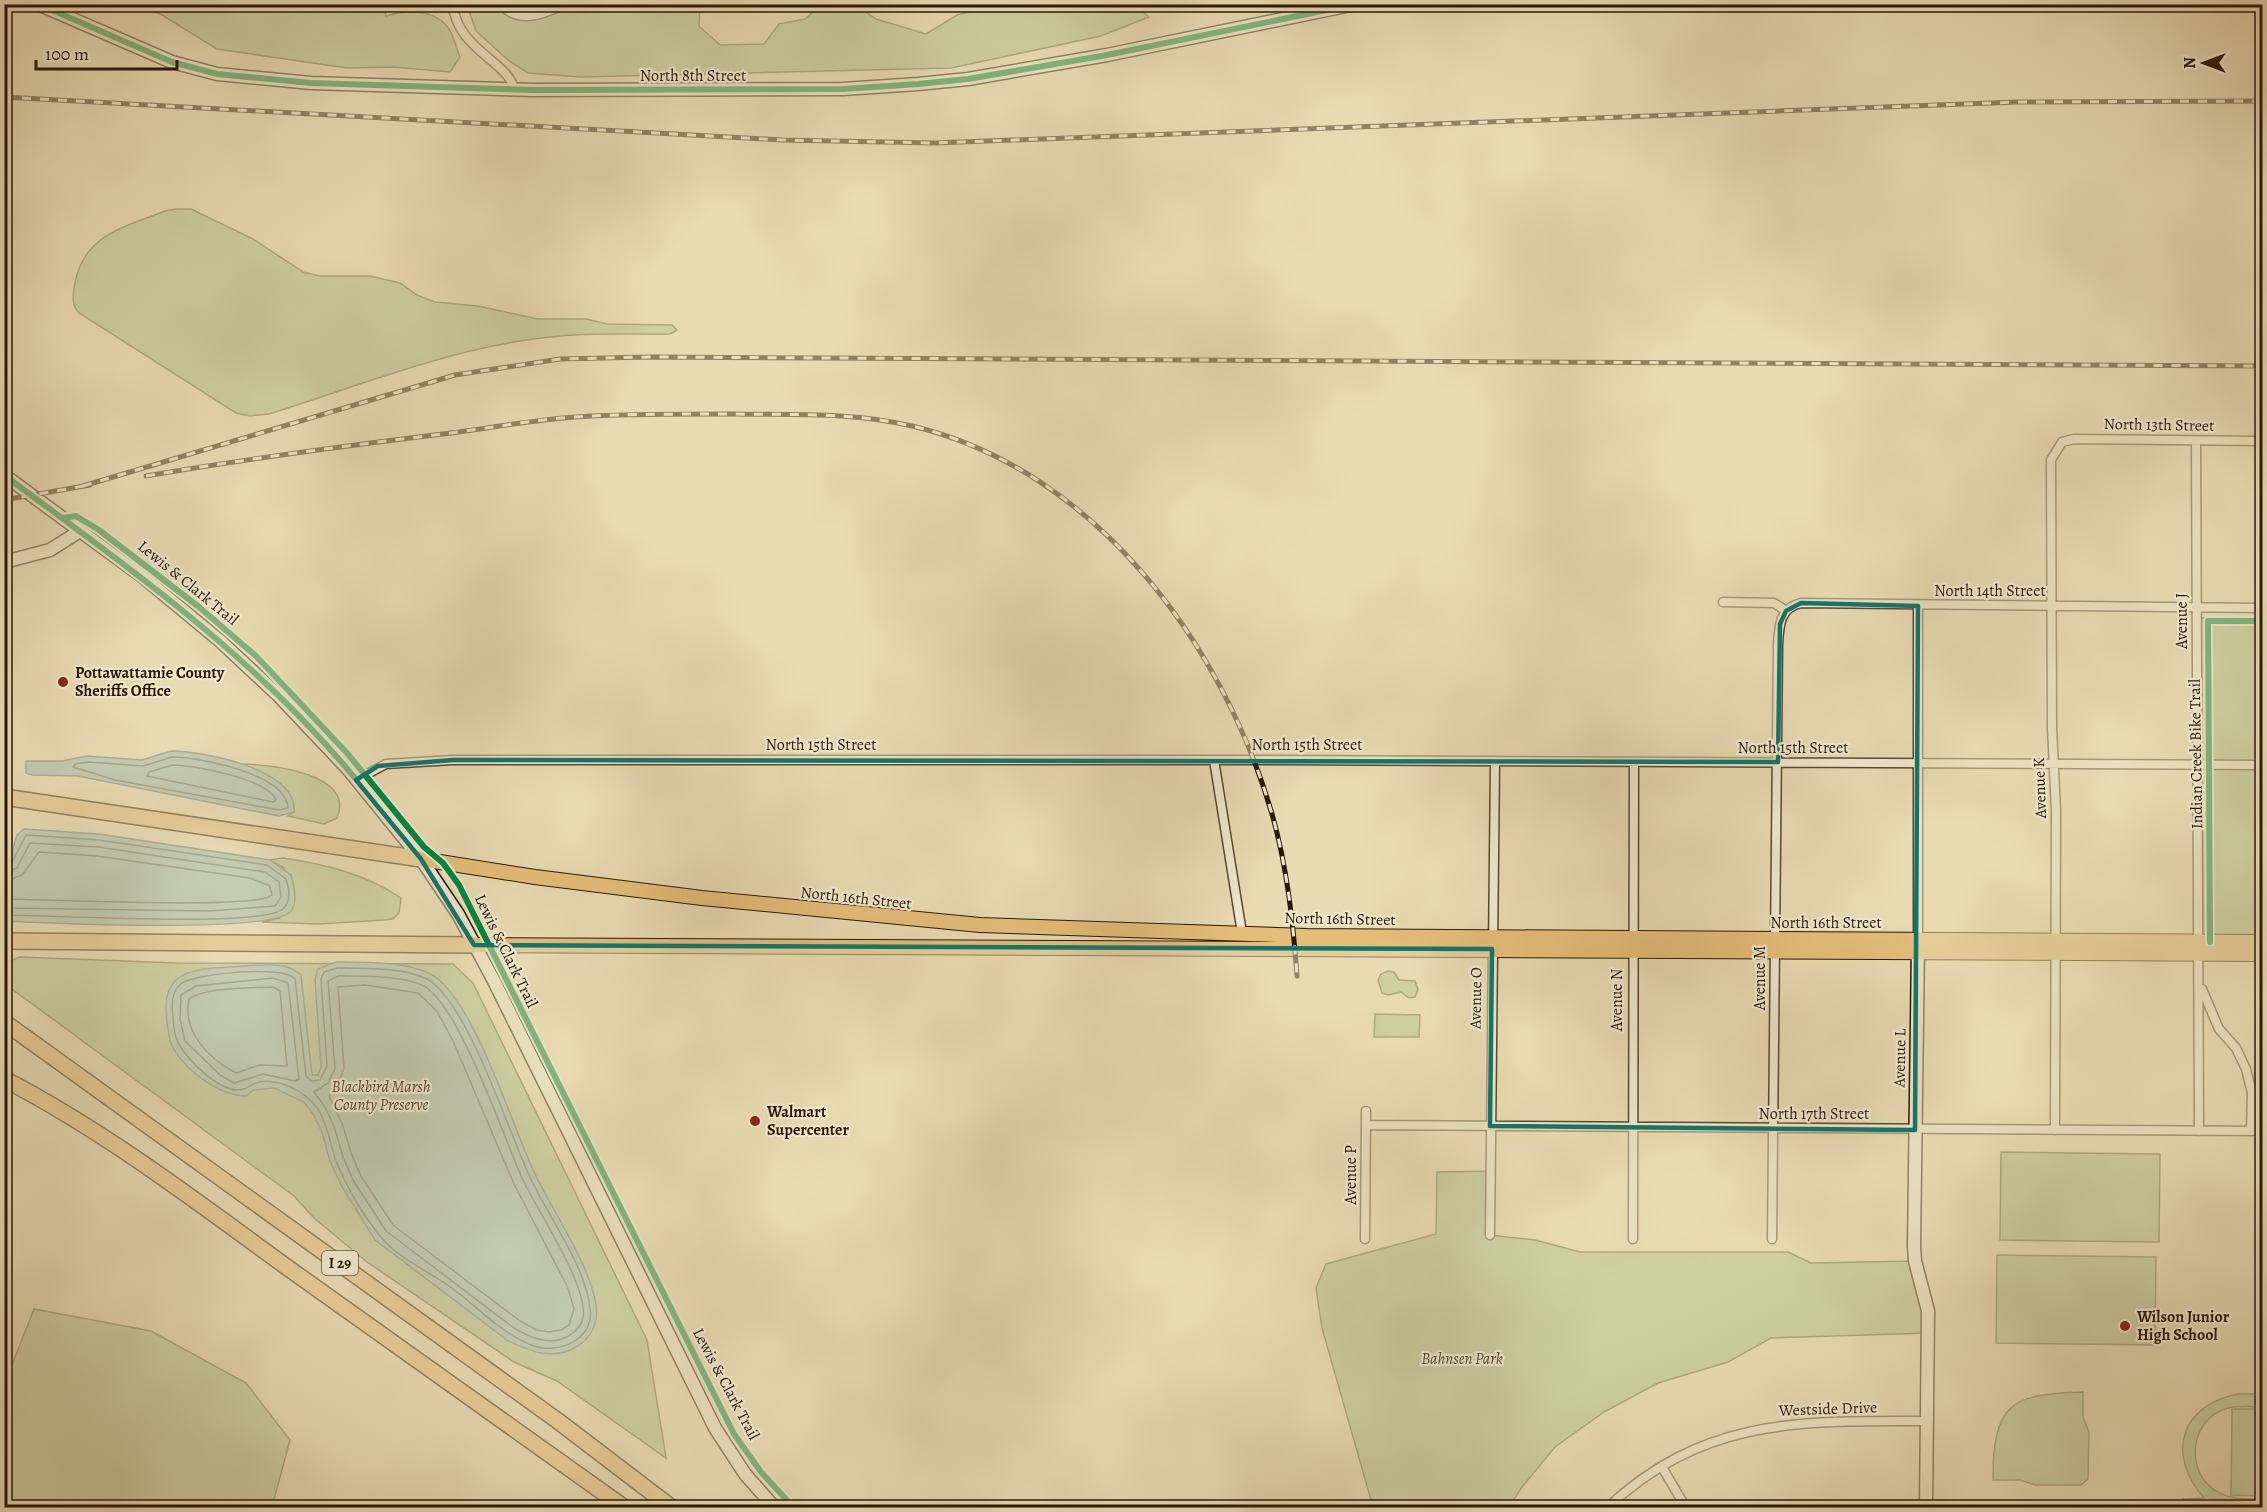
<svg xmlns="http://www.w3.org/2000/svg" width="2267" height="1512" viewBox="0 0 2267 1512" font-family="Alegreya,serif">
<style>
.green{fill:#b0c190;stroke:#6c6c4b;stroke-width:1.5}
.water{fill:#98bab3;stroke:#6c796e;stroke-width:1.5}
.lines{fill:none;stroke-linecap:round;stroke-linejoin:round}
.shore{stroke:#60695c;stroke-width:1.5}
.street-casing{stroke:#594831;stroke-width:11}
.secondary-casing{stroke:#291806;stroke-width:15}
.primary-casing{stroke:#291806;stroke-width:16}
.highway-casing{stroke:#291806;stroke-width:18}
.street{stroke:#f0e7cd;stroke-width:8}
.secondary{stroke:#f0e7cd;stroke-width:12}
.primary{stroke:#e4bd79;stroke-width:14}
.highway{stroke:#e4bd79;stroke-width:15}
.rail-casing{stroke:#291806;stroke-width:5}
.rail{stroke:#f0e7cd;stroke-width:3;stroke-dasharray:9;stroke-linecap:butt}
.cycleway-casing{stroke:#f0e7cd;stroke-width:10}
.cycleway{stroke:#00873e;stroke-width:6}
.marked{fill:none;stroke:#0f766e;stroke-width:4.5;stroke-linejoin:round}
.poi-dot{fill:#8f2418;stroke:#f0e7cd;stroke-width:2}
.labels{text-anchor:middle;dominant-baseline:central;stroke-width:4.5;stroke-linejoin:round;paint-order:stroke}
.shield{fill:#f0e7cd;stroke:#655642;stroke-width:1.5}
.shield-label{font-size:15px;font-weight:bold;fill:#291806}
.street-label{font-size:16px;fill:#291806;stroke:#f0e7cd}
.poi-label{font-size:16px;font-weight:bold;fill:#291806;stroke:#f0e7cd;text-anchor:start}
.park-label{font-size:16px;font-style:italic;fill:#524b2f;stroke:#f0e7cd}
</style>
<rect width="100%" height="100%" fill="#e8dab2"/>
<filter id="stains"><feTurbulence type="fractalNoise" baseFrequency=".00333" numOctaves="4"/><feColorMatrix values="0 0 0 0 .2 0 0 0 0 .09 0 0 0 0 .02 0 0 0 .5 -.17"/></filter>
<radialGradient id="worn" r=".72"><stop offset=".6" stop-color="#630" stop-opacity="0"/><stop offset="1" stop-color="#630" stop-opacity=".3"/></radialGradient>
<path class="green" d="M582,4l2,4 7,-4 109,1 -1,21 21,19 44,-1 15,-20 26,-5 16,-14h35l20,14 50,15 31,-19 39,-10h138l15,12 -48,19 -150,32 -370,9 -53,-4 -20,-13 -32,-29 -9,-26z
M137,5h246l3,11c19,-6 47,-7 61,10 6,7 9,22 13,31l-10,15 -57,-5 -46,1 -130,-19 -55,-34z
M176,209h15l62,30 50,33 17,4h50l30,7 17,12 18,7 43,4 60,13h48l21,5 65,1 5,5 -7,4c-36,1 -73,-2 -109,2 -101,8 -196,48 -292,78l-19,2 -14,-3 -157,-100c-8,-9 -6,-18 -4,-30 9,-49 51,-56 90,-72z
M2197,618h65v323l-63,1z
M243,764c27,1 113,9 94,54l-13,6 -36,-8 6,-4c3,-26 -32,-37 -51,-48z
M283,858c41,6 83,16 118,40l-2,15 -6,6 -9,1 -66,4 -56,-2 18,-4 4,-50 -14,-8z
M20,957l157,6 276,1 20,19 174,357 19,118 -109,-77 -43,-19 -147,-100 -53,-44 -20,-22 -289,-212v-21z
M1388,971l6,1 5,8 16,1 3,9 -3,7 -6,1 -8,-6 -13,3 -6,-2 -4,-13 3,-6z
M1375,1014l45,1 -1,22h-45z
M2001,1152l159,2 -1,88 -159,-2z
M1490,1171v64l45,5 45,12h208l23,11 104,-2 13,72 -157,5 -43,24 -70,21 -54,29 -49,35 -33,40 -13,20h-136l-51,-179 -6,-40 10,-24 110,-30 1,-62z
M1997,1255l159,2 -1,88 -159,-2z
M34,1309l117,22 95,52 44,57 -18,67h-267v-124z
M2083,1392v25l6,15 -1,47 -7,6h-46l-15,-5h-27c0,-77 18,-86 90,-88z
M2238,1394h24v13c-12,0 -25,-2 -37,2 -34,11 -40,60 -12,80 15,11 32,10 49,10v8h-79v-8l21,-1c-38,-43 -24,-93 34,-104z
M2232,1409h30v87l-31,-1z"/>
<path class="water" d="M171,751c32,0 127,18 123,61l-15,4 -201,-40 -46,-1 -6,-2v-12h36l25,-5 55,4z
M24,829l75,5 171,26 21,15c3,11 7,26 0,36 -18,23 -247,12 -286,10v-58l8,-14 4,-14z
M336,962c27,0 80,-1 102,17 40,34 73,144 97,195 16,35 67,108 61,145 -2,13 -10,22 -20,28 -23,14 -48,4 -69,-7l-132,-100 -33,-53 -12,-26 -8,-29 -9,-18 -9,-12 -30,-14 -20,2 -8,6c-26,0 -60,-25 -73,-48 -5,-9 -6,-26 -7,-36 -1,-13 1,-24 11,-33 17,-13 47,-11 67,-13 19,-1 43,-5 57,9l11,100h6l3,-8 -6,-88 3,-10z"/>
<g class="lines">
<path class="shore" d="M172,757c27,0 115,17 116,51l-9,2 -164,-30 -42,-13 2,-3 13,-2 55,4z
M173,765c21,0 95,14 103,35l-3,2 -126,-26 2,-4z
M4,865l8,-3 14,-27 73,5 168,25 19,14c3,9 6,22 -3,30 -21,19 -237,6 -279,6
M4,873l13,-5 13,-25 68,4 167,25 14,10 2,15 -6,9 -66,5 -205,-3
M4,882l18,-7 17,-23 58,4 153,22 20,8 2,9c-13,15 -233,4 -268,4
M337,968c25,0 76,-1 96,15 38,31 74,144 96,192 17,38 58,93 61,134 2,12 -3,24 -14,31 -13,9 -33,11 -47,4 -31,-13 -53,-39 -80,-58 -23,-16 -51,-28 -69,-50 -17,-21 -34,-50 -44,-75 -6,-17 -8,-36 -18,-52 -12,-17 -38,-31 -59,-27 -9,2 -13,9 -22,8 -20,-1 -47,-28 -57,-44 -5,-7 -7,-21 -7,-30 -2,-12 -2,-25 9,-33 16,-10 102,-18 113,-4l11,97 5,5 9,-1 7,-14 -6,-87 3,-7z
M338,976c23,0 71,-1 89,12 35,26 75,145 95,190 14,31 67,108 61,140 -2,8 -7,13 -13,17 -19,12 -39,3 -56,-7l-128,-97 -33,-51 -10,-23 -9,-31 -9,-19 -11,-15 14,-9 7,-14 -7,-88z
M273,978l15,5 11,96 -4,2 -32,-7 -29,9 -14,-8 -35,-34 -5,-22 1,-24 15,-9z
M365,985l53,8 19,18 16,30 61,143 54,104 6,21 -5,16 -8,5 -12,2 -12,-2 -17,-9 -127,-96 -32,-49 -10,-23 -9,-30 -13,-27 9,-11 6,-17 -6,-81z
M273,987l7,4 7,75 -27,-1 -24,8c-27,-14 -54,-41 -47,-74 15,-12 64,-11 84,-12z"/>
<defs>
<path id="street" d="M453,4c3,45 56,58 61,85
M501,4c18,22 44,9 65,0
M2196,441l3,690
M1723,602l51,1 12,8
M1918,606v334
M1214,760l28,173
M356,780l30,-16 67,-4h800l1009,5
M2202,989l17,40 17,19 10,21 6,24 -1,38
M1366,1125l896,6
M2055,1130l1,-319 -4,-84 -1,-267 11,-18 12,-3 188,2
M1490,1235l5,-474
M1365,1239l1,-128
M1633,1239l1,-477
M1772,1239l6,-593c1,-19 1,-38 23,-43l461,5
M1662,1467l24,41
M1607,1508c98,-92 197,-87 320,-87"/>
<path id="secondary" d="M38,4l134,58 45,12 94,9 221,7 311,-1 75,-5 50,-5 139,-24 249,-51
M4,475l139,102 76,63 59,55 70,74 73,90 37,55 36,67 221,447 30,46 30,34
M4,562l46,-12 30,-19
M1918,944l-4,302 1,15 13,50 -2,197"/>
<path id="primary" d="M421,859l114,18 167,21 278,27 327,11 955,6
M474,945l1788,9"/>
<path id="highway" d="M4,797l417,62
M4,941l470,4
M4,1022l554,399 114,87
M4,1079c104,54 197,126 291,194 110,79 220,156 330,235"/>
</defs>
<use href="#street" class="street-casing"/>
<use href="#secondary" class="secondary-casing"/>
<use href="#primary" class="primary-casing"/>
<use href="#highway" class="highway-casing"/>
<use href="#street" class="street"/>
<use href="#secondary" class="secondary"/>
<use href="#primary" class="primary"/>
<use href="#highway" class="highway"/>
<defs>
<path id="rail" d="M4,97l779,43 152,3 1082,-41 245,-1
M146,476c99,-17 198,-30 297,-42 49,-6 99,-16 148,-18 47,-2 95,-2 142,-2 60,1 120,-2 179,12 182,43 310,216 360,388 15,53 21,107 25,162
M83,486l372,-111 105,-16 89,-2 1613,9
M4,500l86,-15"/>
</defs>
<use href="#rail" class="rail-casing"/>
<use href="#rail" class="rail"/>
<defs>
<path id="cycleway" d="M38,4l134,58 45,12 94,9 221,7 311,-1 75,-5 50,-5 139,-24 249,-51
M4,475c127,95 248,179 350,302
M62,518l14,-2 23,14 100,77 57,49 91,97 77,94 19,16 16,22 275,549 27,38 33,36
M2210,942l-2,-321h54"/>
</defs>
<use href="#cycleway" class="cycleway-casing"/>
<use href="#cycleway" class="cycleway"/>
</g>
<path d="M0 0H2267V1512H0ZM1801,603l117,3 -3,524 -425,-4 2,-177 -1018,-4 -53,-86 -65,-79 22,-14 75,-6 1325,2 2,-138 6,-13z" fill="#e8dab2" fill-opacity=".55" fill-rule="evenodd"/>
<path class="marked" d="M1801,603l117,3 -3,524 -425,-4 2,-177 -1018,-4 -53,-86 -65,-79 22,-14 75,-6 1325,2 2,-138 6,-13z"/>
<g class="poi-dot">
<circle cx="63" cy="682" r="6"/>
<circle cx="755" cy="1121" r="6"/>
<circle cx="2125" cy="1326" r="6"/>
</g>
<g class="labels">
<rect class="shield" x="322" y="1251" width="36" height="24" rx="4.5"/>
<g class="shield-label">
<text x="340" y="1263">I 29</text>
</g>
<g class="street-label">
<text x="693" y="76">North 8th Street</text>
<text transform="translate(2159 425) rotate(1)">North 13th Street</text>
<text transform="translate(188 583) rotate(39)">Lewis &amp; Clark Trail</text>
<text x="1990" y="591">North 14th Street</text>
<text transform="translate(2182 621) rotate(-90)">Avenue J</text>
<text x="821" y="745">North 15th Street</text>
<text x="1307" y="745">North 15th Street</text>
<text x="1793" y="748">North 15th Street</text>
<text transform="translate(2196 754) rotate(-91)">Indian Creek Bike Trail</text>
<text transform="translate(2040 788) rotate(-92)">Avenue K</text>
<text transform="translate(856 898) rotate(6)">North 16th Street</text>
<text transform="translate(1340 919) rotate(1)">North 16th Street</text>
<text x="1826" y="923">North 16th Street</text>
<text transform="translate(506 951) rotate(64)">Lewis &amp; Clark Trail</text>
<text transform="translate(1760 978) rotate(-90)">Avenue M</text>
<text transform="translate(1476 998) rotate(-89)">Avenue O</text>
<text transform="translate(1617 1000) rotate(-90)">Avenue N</text>
<text transform="translate(1900 1058) rotate(-89)">Avenue L</text>
<text x="1814" y="1114">North 17th Street</text>
<text transform="translate(1351 1175) rotate(-90)">Avenue P</text>
<text transform="translate(726 1384) rotate(62)">Lewis &amp; Clark Trail</text>
<text transform="translate(1828 1409) rotate(-2)">Westside Drive</text>
</g>
<g class="poi-label">
<text x="75" y="673">Pottawattamie County<tspan x="75" dy="18">Sheriffs Office</tspan></text>
<text x="767" y="1112">Walmart<tspan x="767" dy="18">Supercenter</tspan></text>
<text x="2137" y="1317">Wilson Junior<tspan x="2137" dy="18">High School</tspan></text>
</g>
<g class="park-label">
<text x="381" y="1087">Blackbird Marsh<tspan x="381" dy="18">County Preserve</tspan></text>
<text x="1462" y="1359">Bahnsen Park</text>
</g>
</g>
<rect width="2267" height="1512" fill="none" stroke="#e8dab2" stroke-width="24"/>
<rect x="6" y="6" width="2255" height="1500" fill="none" stroke="#291806" stroke-width="3"/>
<rect x="12" y="12" width="2243" height="1488" fill="none" stroke="#291806" stroke-width="1.5"/>
<g transform="translate(2204 63) rotate(270)" stroke="#f0e7cd" stroke-width="4.5" paint-order="stroke">
<path d="M0-4.5L10 22L0 15L-10 22Z" fill="#291806"/>
<text y="-9" font-size="16" font-weight="bold" text-anchor="middle" fill="#291806">N</text>
</g>
<path d="M36 60v9h141v-9" fill="none" stroke="#291806" stroke-width="3"/>
<text x="45" y="60" font-size="18" fill="#291806" stroke="#f0e7cd" stroke-width="4.5" paint-order="stroke">100 m</text>
<rect width="100%" height="100%" filter="url(#stains)"/>
<rect width="100%" height="100%" fill="url(#worn)"/>
</svg>
